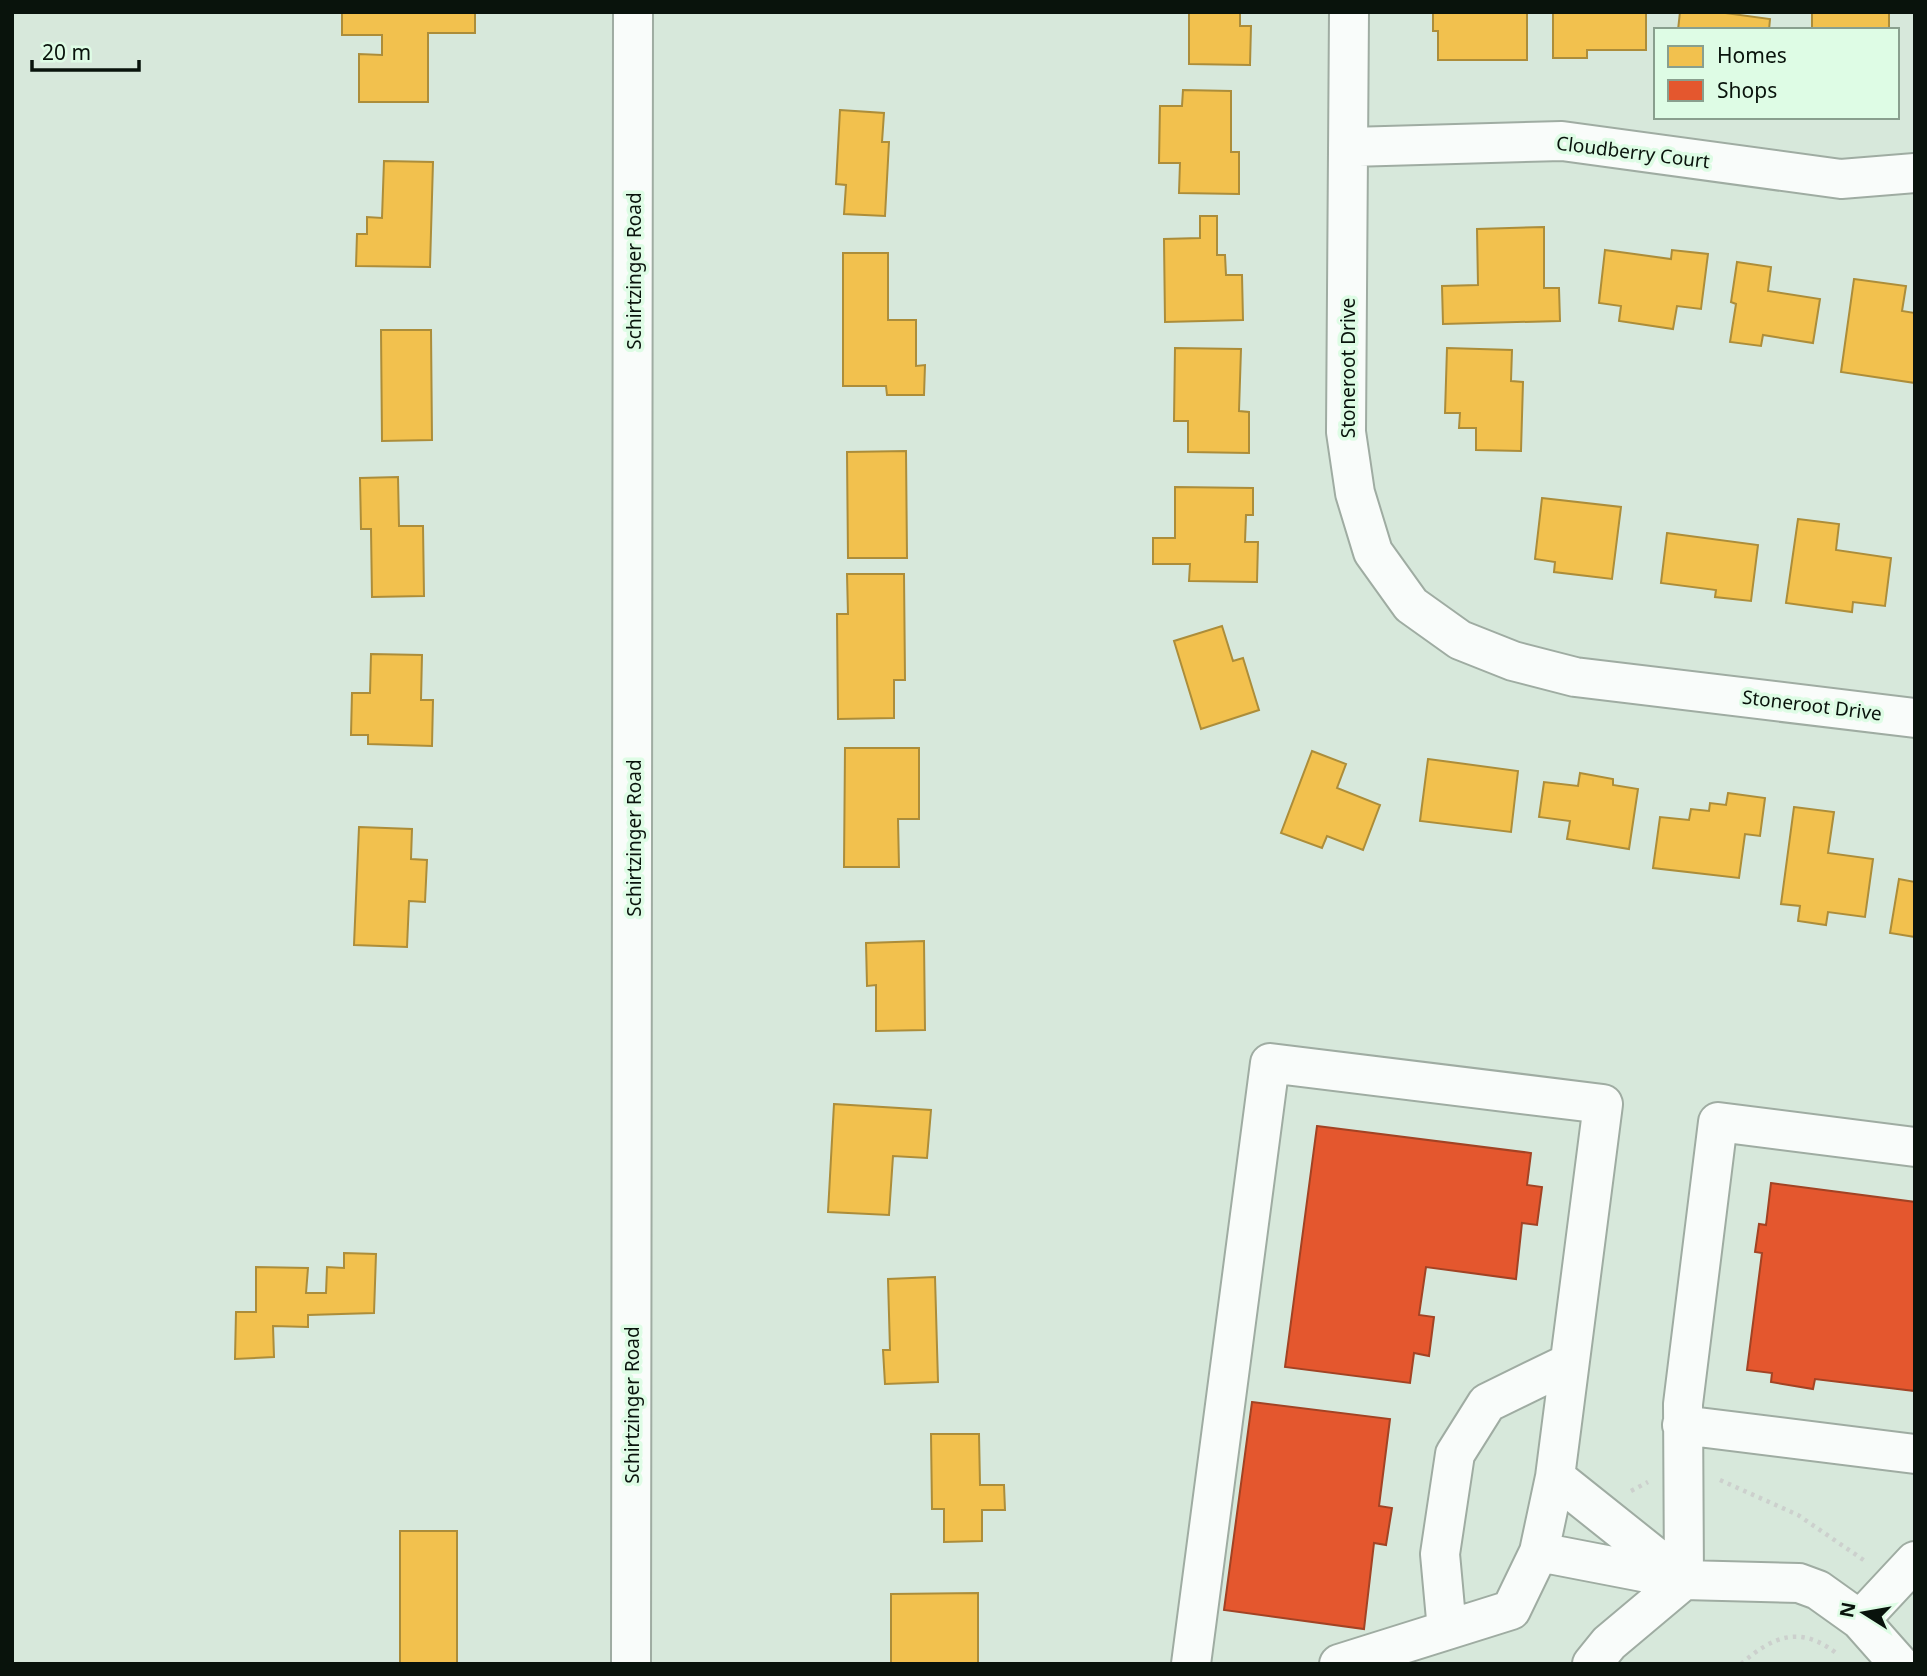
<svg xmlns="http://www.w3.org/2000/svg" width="1927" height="1676" viewBox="0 0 1927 1676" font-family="'Noto Sans',sans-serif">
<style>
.homes{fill:#f2c14e;stroke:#ac8d3a;stroke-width:2}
.shops{fill:#e4572e;stroke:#a24324;stroke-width:2}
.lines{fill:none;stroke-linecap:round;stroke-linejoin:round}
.minor-casing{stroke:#9faca2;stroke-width:42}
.path{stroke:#ccd0cd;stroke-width:4.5;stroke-dasharray:3.5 5;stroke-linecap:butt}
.minor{stroke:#f9fcfa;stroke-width:38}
.labels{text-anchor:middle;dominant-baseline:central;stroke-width:7;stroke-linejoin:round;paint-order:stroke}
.street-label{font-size:19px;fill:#09130c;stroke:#defce5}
</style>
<rect width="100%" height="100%" fill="#d7e8db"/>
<path class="homes" d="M342,12h133v21h-47v69h-69v-48l23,1v-20h-40z
M1189,12h51v14h11l-1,39 -61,-1z
M1433,12l94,1v47h-89v-29h-5z
M1553,12h93v38h-59v8h-34z
M1680,12h38l52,7 -1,11h-91z
M1812,12h77v18h-77z
M1183,90l48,1v61h8v42l-60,-1 1,-30h-21l1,-57h22z
M840,110l44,3 -2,29h7l-4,74 -41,-2 2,-29 -10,-1z
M384,161l49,1 -3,105 -74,-1 1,-32h10v-17l15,1z
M1200,216h17v39h8l1,20h16l1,45 -78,2 -1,-83 36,-1z
M1544,227v61h15l1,33 -117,3 -1,-38 36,-1 -1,-56z
M1605,250l66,9 1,-9 36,4 -7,55 -24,-3 -4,23 -54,-8 2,-15 -22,-3z
M843,253h45v67h28v46l9,-1 -1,30h-37l-1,-9h-43z
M1737,262l34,5 -3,24 52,8 -7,44 -50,-8 -2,11 -31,-4 6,-38 -5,-2z
M1854,279l52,7 -4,25 13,2v70l-74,-11z
M381,330h50l1,110 -50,1z
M1175,348l66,1 -2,62 10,1v41l-61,-1v-31h-14z
M1447,348l65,2 -1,31 12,1 -2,69 -45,-1v-22h-17l1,-15h-15z
M906,451l1,107h-59l-1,-106z
M398,477l1,49h24l1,70 -52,1 -1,-68h-10l-1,-51z
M1175,487l78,1v27h-7l-1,27h13l-1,40 -68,-1 1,-17h-37v-26h22z
M1542,498l79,9 -9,72 -58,-7 1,-10 -20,-3z
M1798,519l41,5 -3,26 55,8 -6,48 -32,-4 -1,10 -66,-9z
M1667,533l91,12 -7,56 -36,-4 1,-7 -55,-7z
M847,574h57l1,106h-11v38l-56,1 -1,-105h11z
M1222,626l11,35 10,-3 16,52 -58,19 -27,-88z
M371,654l51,1 -1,45h12l-1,46 -64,-2v-9h-17l1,-42h18z
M845,748h74v71h-21l1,48h-55z
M1312,751l34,13 -9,24 43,17 -17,45 -36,-14 -5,12 -41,-15z
M1428,759l90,12 -7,61 -91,-11z
M1580,773l33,6v6l25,4 -9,60 -62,-10 3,-18 -31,-4 5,-35 34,4z
M1728,793l37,5 -5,38 -15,-2 -6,44 -86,-10 7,-51 29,3 2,-11 18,2 1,-8 16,2z
M1794,807l40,5 -6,41 45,6 -8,58 -37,-5 -2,13 -28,-4 2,-15 -19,-2z
M359,827l53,2 -1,30 16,1 -2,42 -16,-1 -2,46 -53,-2z
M1899,879l16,3v55l-25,-4z
M924,941l1,89 -49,1v-46l-9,1 -1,-43z
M834,1104l97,6 -4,48 -34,-2 -4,59 -61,-3z
M344,1253l32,1 -2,59 -66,2v12l-35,-1 1,31 -39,2 1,-47h20v-45l52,1 -2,25h20l1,-26 17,1z
M935,1277l3,105 -53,2 -2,-34h7l-2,-71z
M931,1434h48l1,51h24l1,25h-23v31l-38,1v-33h-12z
M400,1531h57v133h-57z
M978,1593v71h-87v-70z"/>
<path class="shops" d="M1317,1126l214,27 -4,32 15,2 -5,38 -15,-2 -6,56 -90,-12 -7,48 15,2 -5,39 -15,-3 -4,30 -125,-16z
M1771,1183l144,19v189l-100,-12 -2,10 -42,-7 1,-9 -25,-3 15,-117 -7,-1 4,-28 7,1z
M1252,1402l138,17 -11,87 13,2 -6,37 -12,-2 -10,86 -140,-19z"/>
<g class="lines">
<defs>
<path id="minor" d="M1349,12l-3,420 9,61 18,59 38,53 49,35 53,21 62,16 340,41
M1350,147l212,-6 279,38 74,-6
M1682,1425l233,29
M1539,1552l16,-75
M1684,1580l-1,-176 35,-282 197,25
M1860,1620l55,-59
M1447,1630l-7,-76 15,-100 32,-51 82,-40
M631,1664l2,-1652
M1191,1664l79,-601 333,41 -48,373 129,103
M1339,1664l172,-54 28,-58 145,28 115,3 19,7 42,30 39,44
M1592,1664l17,-21 75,-63"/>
</defs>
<use href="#minor" class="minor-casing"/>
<path class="path" d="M1720,1480l78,35 67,46
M1631,1491l17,-9
M1741,1664c32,-28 59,-39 95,-11"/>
<use href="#minor" class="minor"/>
</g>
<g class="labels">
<g class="street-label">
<text transform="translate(1633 152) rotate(7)">Cloudberry Court</text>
<text transform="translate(634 271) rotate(-90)">Schirtzinger Road</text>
<text transform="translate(1348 368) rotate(-90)">Stoneroot Drive</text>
<text transform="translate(1812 705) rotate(7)">Stoneroot Drive</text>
<text transform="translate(634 838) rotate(-90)">Schirtzinger Road</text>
<text transform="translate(632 1405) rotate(-90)">Schirtzinger Road</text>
</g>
</g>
<rect width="1927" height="1676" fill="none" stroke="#09130c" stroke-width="28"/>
<rect x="1654" y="28" width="245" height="91" fill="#defce5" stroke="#899f8e" stroke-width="2"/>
<rect x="1668" y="46" width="35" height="21" fill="#f2c14e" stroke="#899f8e" stroke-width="2"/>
<text x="1717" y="63" font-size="21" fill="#09130c">Homes</text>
<rect x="1668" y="80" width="35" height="21" fill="#e4572e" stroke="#899f8e" stroke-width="2"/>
<text x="1717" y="98" font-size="21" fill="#09130c">Shops</text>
<g transform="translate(1864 1613) rotate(281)" stroke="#defce5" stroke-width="5" paint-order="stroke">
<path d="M0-5L12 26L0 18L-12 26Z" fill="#09130c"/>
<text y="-10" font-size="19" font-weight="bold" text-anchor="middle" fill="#09130c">N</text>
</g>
<path d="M32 60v10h107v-10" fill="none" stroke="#09130c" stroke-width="3.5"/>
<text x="42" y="60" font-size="21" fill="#09130c" stroke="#defce5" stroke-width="5" paint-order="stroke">20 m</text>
</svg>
